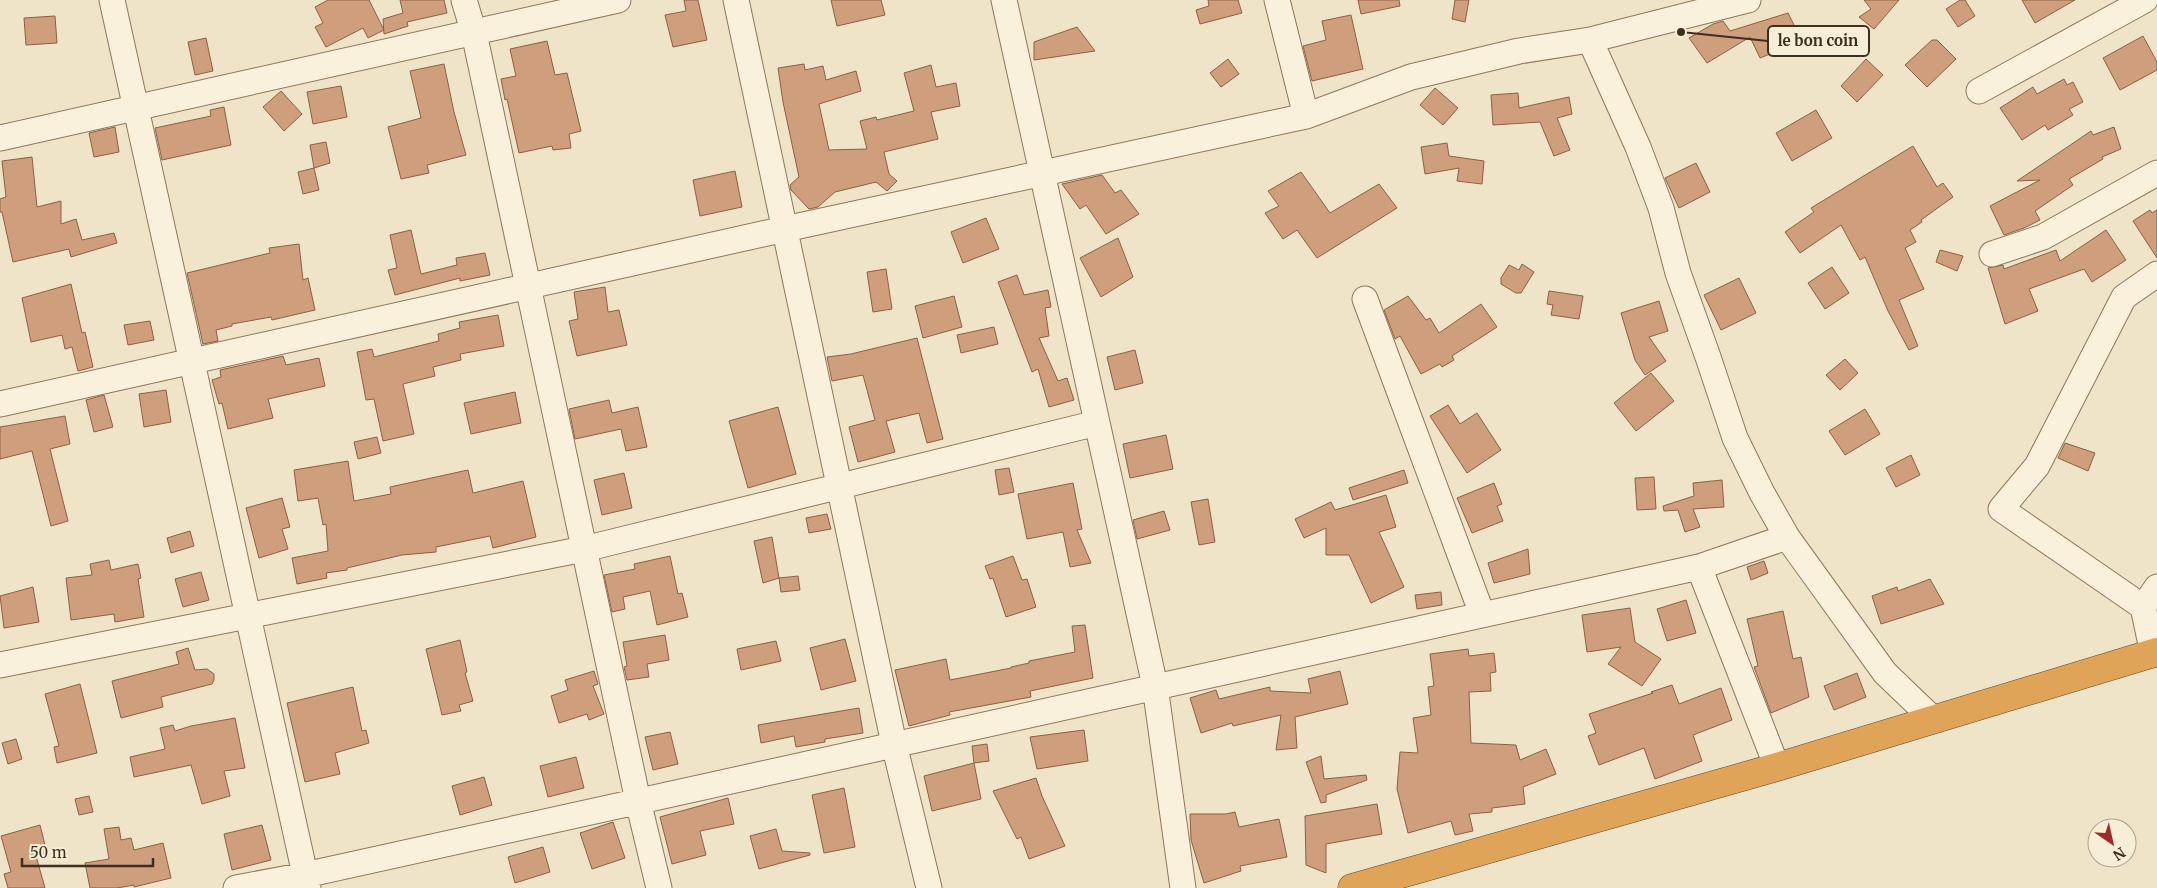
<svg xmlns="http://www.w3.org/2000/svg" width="2157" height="888" viewBox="0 0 2157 888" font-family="Merriweather,serif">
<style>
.building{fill:#cf9f7d;stroke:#8d5f41}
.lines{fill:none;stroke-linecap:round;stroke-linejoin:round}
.minor-casing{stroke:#8d765c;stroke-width:27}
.highway-casing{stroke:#5b4430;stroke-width:29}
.minor{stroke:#faf1dc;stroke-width:25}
.highway{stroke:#e0a458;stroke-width:28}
.leader{fill:none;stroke:#3d2e20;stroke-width:2}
.callout-dot{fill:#3d2e20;stroke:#f7eed8;stroke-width:2}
.callout{fill:#f7eed8;stroke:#3d2e20;stroke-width:2}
.callout-label{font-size:15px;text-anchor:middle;font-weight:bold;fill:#3d2e20}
</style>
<rect width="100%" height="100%" fill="#f0e4c8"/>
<path class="building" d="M328,0h41l15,30 -16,8 -5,-10 -37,19 -11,-20 8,-4 -8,-16z
M400,0h44l3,13 -40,9 1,4 -24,8 -1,-15 20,-6z
M684,0h14l9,40 -34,7 -8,-32 21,-4z
M831,0h50l4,15 -48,11z
M1208,0h30l4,13 -42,11 -4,-14 13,-4z
M1358,0h41l1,6 -39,8z
M1455,0h14l-4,22 -13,-3z
M1864,0h35l-25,29 -15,-12 12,-8z
M1960,0h5l10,16 -17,11 -12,-18z
M2022,0h53l-40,23z
M1788,13l14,28 -42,17 -10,-21 -43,26 -18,-25 24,-14 10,-3 7,10z
M1351,15l12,54 -51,12 -9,-35 23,-6 -4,-19z
M55,16l2,27 -31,2 -2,-27z
M1077,27l18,24 -61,9v-18z
M2143,36l14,26v8l-37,20 -17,-32z
M206,38l7,33 -18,4 -7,-33z
M1932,40h5l19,19 -29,28 -22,-22z
M547,41l8,34 12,-2 14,58 -12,3 2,14 -18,2 -1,-4 -33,7 -12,-54 -2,1 -4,-21 15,-3 -6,-27z
M1228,59l11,15 -18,13 -11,-14z
M1866,59l17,16 -26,27 -16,-16z
M444,64l10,48 12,43 -39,10 2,8 -28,6 -13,-52 33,-9 -11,-47z
M804,64l1,6 18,-4 3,14 30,-9 5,20 -42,13 10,46 38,-1 -7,-28 16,-4 1,3 37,-9 -10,-38 27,-8 5,22 20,-4 4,23 -29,6 7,27 -54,13 5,22 8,7 -10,10 -11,-9 -41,10 -17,15 -9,2 -18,-19 -1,-5 9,-8 -16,-75 -5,-34z
M2064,79l3,6 6,-3 10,20 -14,7 4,6 -25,15 -3,-5 -23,15 -22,-32 33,-21 4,7z
M341,86l6,31 -34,7 -6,-32z
M1435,88l23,20 -15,17 -23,-20z
M281,91l21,23 -18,17 -21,-24z
M1518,93l1,15 50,-11 3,17 -15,4 13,32 -16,6 -14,-34 -47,3 -2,-30z
M224,107l7,38 -69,15 -7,-32 56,-12 -1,-6z
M1816,110l16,28 -40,23 -16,-28z
M115,127l4,25 -25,5 -5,-24z
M2114,127l7,22 -19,8 1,2 -34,20 4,6 -38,26 5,9 -16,8 -20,7 -14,-29 50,-26 -23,1 74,-50 2,4z
M326,142l4,21 -16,5 -4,-23z
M1447,143l2,13 35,5 -2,23 -25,-3 2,-13 -34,6 -4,-27z
M1913,146l24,41 6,-4 10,14 -32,23 1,2 -12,8 6,12 -11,6 19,41 -25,11 19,46 -9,4 -21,-39 -23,-54 -5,3 -19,-35 -41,28 -15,-21 29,-20 -3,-4z
M32,157l5,50 24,-6v23l15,-5 6,21 32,-7 3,10 -46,14 -2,-8 -56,13 -11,-50h-2v-13l6,-2 -4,-36z
M1696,163l14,29 -31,16 -14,-30z
M314,168l5,22 -16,4 -5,-22z
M735,171l7,36 -42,9 -7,-36z
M1301,172l29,41 49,-29 18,24 -80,50 -20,-28 -14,9 -18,-26 14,-7 -11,-15z
M1102,175l13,18 6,-3 18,24 -33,20 -20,-29 -6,4 -18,-25z
M2150,210l2,3 5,-3v48l-24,-37z
M986,218l13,31 -36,14 -12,-31z
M411,230l10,44 36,-9 -1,-7 29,-5 5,22 -30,6v-3l-65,17 -7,-25 9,-2 -7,-33z
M2106,230l20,30 -34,22 -8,-13 -55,20 9,22 -33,13 -17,-56 15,-3 1,4 52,-19 4,11z
M1118,238l15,39 -32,20 -21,-39z
M299,244l4,36 5,-2 7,32 -43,10 -1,-3 -39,7v2l-16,4 2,11 -15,3 -16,-71 83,-20 -1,-5z
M1940,250l23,6 -6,15 -21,-9z
M1522,264l12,8 -13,21h-5l-15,-9v-6l8,-13 10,5z
M1832,267l17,26 -24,16 -17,-26z
M886,269l6,40 -19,3 -6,-40z
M1017,275l7,20 24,-5 3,17 -6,1 4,28 -10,2 19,43 9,-3 7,22 -25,7 -11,-38 -6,3 -34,-90z
M1739,278l17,35 -35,17 -17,-35z
M71,284l11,49 3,-1 8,35 -15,4 -6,-24 -7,2 -3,-14 -31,7 -9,-44z
M605,287l3,25 11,-2 8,35 -50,11 -8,-35 9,-2 -4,-27z
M1549,291l34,5 -4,23 -28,-4 2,-10 -6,-1z
M954,296l8,31 -39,11 -8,-32z
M1408,296l18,24 4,-2 9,15 42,-29 16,23 -45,29 2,4 -12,7 -2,-3 -19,10 -21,-38 -5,3 -11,-29z
M1659,301l9,30 -19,6 17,24 -21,14 -10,-15 -14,-47z
M498,315l6,31 -44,8 1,6 -28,7 2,9 -32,8 11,50 -31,7 -9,-42 -8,1 -9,-48 15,-3 2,8 65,-16 -1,-7 22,-6 -1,-6z
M150,321l4,19 -26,5 -4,-20z
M994,327l4,17 -37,9 -4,-18z
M917,338l26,101 -16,4 -8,-30 -33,8 9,31 -37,10 -9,-35 26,-7 -12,-45 -31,6 -5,-24 24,-3z
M1135,350l8,33 -28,7 -8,-33z
M283,356l3,9 33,-7 6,28 -57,13 5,19 -45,11 -6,-26 -3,1 -7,-24 9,-3 -1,-7z
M1845,359l13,14 -18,17 -14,-15z
M1651,373l23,28 -38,30 -22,-28z
M166,390l5,32 -27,5 -5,-33z
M515,392l6,31 -50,11 -7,-31z
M104,395l9,32 -19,5 -8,-32z
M609,400l3,13 26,-6 9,40 -21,4 -5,-22 -46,10 -6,-30z
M1448,405l12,19 17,-11 24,37 -34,23 -37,-57z
M778,407l18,67 -48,14 -19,-67z
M1865,409l15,25 -35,21 -16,-24z
M65,416l5,28 -20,5 18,72 -17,5 -19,-75 -32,8v-32z
M1166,435l7,34 -43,9 -7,-34z
M377,437l4,16 -23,6 -4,-17z
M2065,443l30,10 -7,18 -30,-13z
M1911,455l9,20 -24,12 -10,-19z
M348,461l6,40 37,-7 -1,-7 78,-17 5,23 50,-12 13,56 -43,11 -3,-12 -54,11v5l-34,3 -55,13v2l-21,3 1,5 -30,6 -5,-26 36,-7 -2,-27 -3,1 -5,-27 -20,3 -4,-31z
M1009,468l5,24 -15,3 -4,-25z
M1404,470l4,13 -55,17 -4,-12z
M624,473l8,35 -30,7 -8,-35z
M1654,477l2,32 -19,1 -2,-32z
M1722,480l2,27 -31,2 7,18 -15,5 -7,-22 -14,1 -1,-5 31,-10 -1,-13z
M1073,483l9,46 -5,1 14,33 -21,4 -7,-35 -36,7 -9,-45z
M1494,483l8,21 -5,2 6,15 -31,12 -15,-35z
M1386,495l10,32 -17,5 25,55 -33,16 -22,-48h-23v-27l-22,10 -9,-19 36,-17 4,8z
M282,498l8,29 -8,2 6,20 -29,9 -13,-50z
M1208,499l7,43 -16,3 -8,-43z
M1164,511l6,19 -33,9 -4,-19z
M827,514l4,15 -22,4 -3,-15z
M190,531l4,15 -23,7 -4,-15z
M772,537l7,41 -16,5 -9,-42z
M1528,549l2,25 -36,9 -6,-20z
M670,556l8,38 4,-1 6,24 -31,8 -7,-34 -27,6 2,12 -13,3 -8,-37 31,-6 -1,-5z
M1013,556l9,24 5,-1 9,28 -30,10 -13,-39 -3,1 -5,-13z
M109,560l2,10 27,-6 3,14 -3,1 6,38 -29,5 -1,-8 -43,6 -5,-42 26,-3 -2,-11z
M1764,561l4,12 -17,7 -4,-13z
M201,572l8,28 -26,7 -8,-28z
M798,576l2,14 -19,2 -2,-14z
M1930,579l14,25 -63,20 -9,-28 25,-9 1,4z
M33,587l6,35 -35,6 -4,-32z
M1441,592l1,13 -25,4 -2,-14z
M1686,600l10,33 -29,8 -10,-32z
M1630,608l5,34 26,17 -19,27 -34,-22 13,-17 -34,5 -5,-37z
M1783,611l10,48 8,-2 8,40 -38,16 -17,-46 4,-1 -11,-47z
M1085,625l8,53 -63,13 1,6 -82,15 1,3 -41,11 -14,-56 51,-11 4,21 61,-12v-1l18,-4v-2l46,-9 -3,-26z
M665,635l4,25 -22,4 2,13 -22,3 -3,-13 3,-1 -4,-24z
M845,639l11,42 -35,9 -11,-42z
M460,640l7,32 -2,1 8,28 -14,4 2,6 -19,4 -16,-66z
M776,641l5,20 -40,9 -4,-21z
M188,648l7,22 12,-1 7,5v6l-2,4 -51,13 2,10 -42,11 -9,-37 67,-17 -3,-12z
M1468,649l1,7 25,-3 2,19 -6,1 1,18 -22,1 2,51 45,2 4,15 26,-11 10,25 -33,13 2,17 -33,4v4l-23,2 4,17 -18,4 -4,-14 -43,12 -11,-44 3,-37 18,1 -5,-35 18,-3 -3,-28 6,-1 -4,-32z
M594,671l4,13 -5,2 11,28 -15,6 -2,-6 -28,9 -8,-27 17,-6 -3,-10z
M1340,671l8,33 -53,13 2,31 -21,2 5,-35 -48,11 -1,-3 -31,10 -11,-35 26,-8 3,9 51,-12v4l41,2 -3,-14z
M1857,673l9,24 -32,13 -10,-24z
M80,684l17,69 -40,10 -3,-16 5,-1 -14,-52z
M1672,685l7,19 42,-16 11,32 -39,15 9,26 -47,18 -11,-31 -45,17 -11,-29 8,-3 -7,-19 64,-21 -2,-1z
M353,687l9,44 4,-1 3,13 -34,10 5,21 -35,8 -18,-79z
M859,708l4,25 -38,6v3l-29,5 -2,-11 -33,7 -3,-18z
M235,718l10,50 -21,3 6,25 -28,8 -11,-39 -57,12 -4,-20 35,-8 -5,-21 13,-3 2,6 16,-5z
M1084,730l4,31 -51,8 -7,-32z
M670,732l8,32 -25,6 -8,-33z
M16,739l6,20 -14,5 -6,-21z
M987,744l2,17 -15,2 -2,-17z
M1321,756l3,23 42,-4 1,5 -41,15v7l-5,1 -15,-41z
M576,757l8,31 -36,9 -8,-31z
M974,763l7,36 -49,12 -8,-35z
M484,777l8,28 -32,10 -8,-29z
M1036,778l6,18 23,50 -36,13 -8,-22 -4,2 -24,-48z
M844,788l11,59 -31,6 -12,-58z
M89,796l4,16 -14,3 -4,-16z
M728,798l6,26 -34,7 6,24 -34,9 -12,-47z
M1377,804l5,30 -56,10v29l-20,-8 -1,-49z
M1235,812l4,15 40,-8 8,38 -47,9 1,5 -37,12 -13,-43 -1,-26h36z
M613,822l12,36 -33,11 -12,-36z
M40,825l7,28 -11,3 9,32h-37l-4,-14 7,-2 -10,-36z
M262,825l9,35 -39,10 -8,-36z
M119,827l2,13 10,-2 3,12 29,-7 8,35 -37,9v-2l-17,3h-27l-5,-25 24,-4 -5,-30z
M776,829l6,22 28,2v2l-51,14 -9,-33z
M543,847l7,25 -35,11 -7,-26z"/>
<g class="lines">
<defs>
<path id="minor" d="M112,0l196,888
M464,0l10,33 164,768 21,87
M736,0l158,744 35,144
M1004,0l151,686 28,202
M1277,0l29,116
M1590,40l48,107 23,61 17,65 30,84 27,81 27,55 25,44 98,136 49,47
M1979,91l166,-91
M0,138l618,-138
M1992,254l51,-17 114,-64
M1365,299l117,315
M0,404l785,-175 521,-113 105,-39 108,-26 71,-11 158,-40
M1699,567l88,-30
M2143,607l-142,-98 36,-43 87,-169 33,-23
M2153,654l-10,-47 14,-20
M0,665l584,-116 513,-126
M236,888l69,-13 1394,-308 78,200"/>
<path id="highway" d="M1352,888l425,-121 380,-115"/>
</defs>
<use href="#minor" class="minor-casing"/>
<use href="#highway" class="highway-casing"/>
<use href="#minor" class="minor"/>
<use href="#highway" class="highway"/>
</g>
<path class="leader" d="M1681 32L1768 41"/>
<circle class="callout-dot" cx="1681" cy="32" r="5"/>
<rect class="callout" x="1768" y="26" width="101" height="30" rx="5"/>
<g class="callout-label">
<text x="1818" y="46">le bon coin</text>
</g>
<g transform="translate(2112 843) rotate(146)"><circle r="24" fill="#f7eed8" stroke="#ada18e"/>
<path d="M0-4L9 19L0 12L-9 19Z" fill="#9e2a2b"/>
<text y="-8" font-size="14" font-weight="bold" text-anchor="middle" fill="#3d2e20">N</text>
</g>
<path d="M22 858v8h131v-8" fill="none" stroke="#3d2e20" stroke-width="2.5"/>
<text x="30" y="858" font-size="15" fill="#3d2e20" stroke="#f7eed8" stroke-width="4" paint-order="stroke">50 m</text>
</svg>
